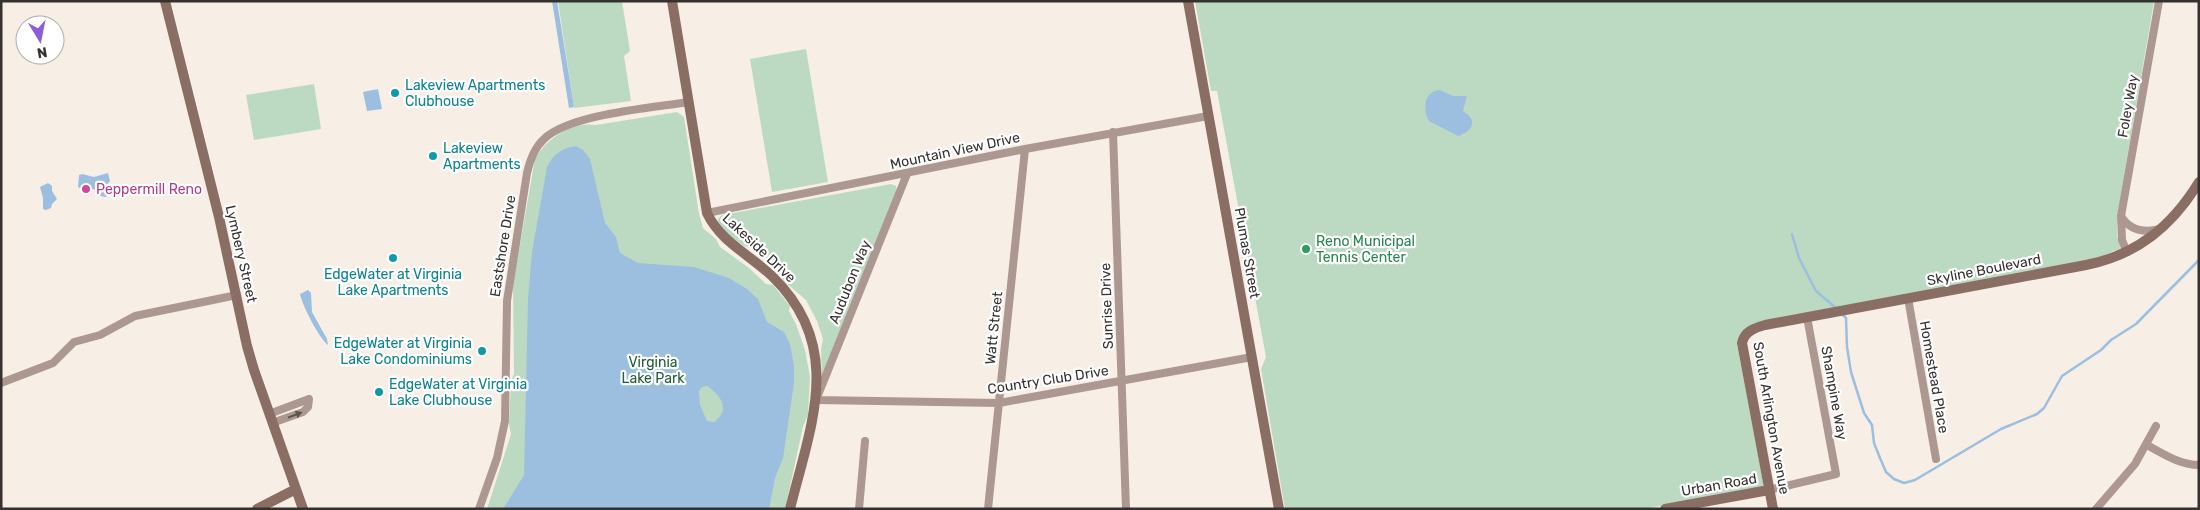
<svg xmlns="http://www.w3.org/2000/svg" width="2200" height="510" viewBox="0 0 2200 510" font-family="Rubik,sans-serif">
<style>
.green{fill:#bcdac2}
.water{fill:#9cbfdf;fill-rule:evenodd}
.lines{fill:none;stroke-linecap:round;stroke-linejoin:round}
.stream{stroke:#9cbfdf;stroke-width:2.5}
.street{stroke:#ac9890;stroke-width:8}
.secondary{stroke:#8b6e63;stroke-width:10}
.oneway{fill:#5f5551}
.culture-dot{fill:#0f9aa8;stroke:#fff;stroke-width:2}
.hotel-dot{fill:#d1479c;stroke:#fff;stroke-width:2}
.leisure-dot{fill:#2e9e5b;stroke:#fff;stroke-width:2}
.labels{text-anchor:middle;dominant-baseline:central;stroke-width:4.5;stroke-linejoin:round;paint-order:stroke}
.culture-label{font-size:14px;fill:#0d838f;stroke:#fff;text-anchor:start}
.street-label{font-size:14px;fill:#35312f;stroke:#fff}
.hotel-label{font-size:14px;fill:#b23c85;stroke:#fff;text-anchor:start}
.leisure-label{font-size:14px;fill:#27864d;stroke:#fff;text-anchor:start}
.park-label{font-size:14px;fill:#215c34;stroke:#fff}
</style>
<rect width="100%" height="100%" fill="#f7eee6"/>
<path class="green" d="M558,1h64l8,50 -6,5 7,45 -57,7z
M1195,1h959l-37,216v19l4,12 -19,8 -23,6 -321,61 -21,21 27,143 -121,22h-358l-24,-140 5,-12 -49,-266h-6z
M806,49l22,133 -56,10 -22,-133z
M314,84l7,45 -67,11 -8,-45z
M677,112l7,5 15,97 4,14 13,11 4,8 29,21 17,16 7,1 17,21 -1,5 7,13 9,26 5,27 -2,37 -5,13 -18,82h-298l24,-75 -2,-10 2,-43 3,-7 -1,-89 22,-126c11,-20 37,-38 61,-34z
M891,184l5,2 1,5 -75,185 -1,-26 2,-11 -6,-18 -11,-21 -22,-19 -7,-14 -17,-15 -16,-6 -18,-13 -8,-10v-4l4,-4z"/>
<path class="water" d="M552,1h5l17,106 -5,1z
M378,89l4,20 -15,2 -4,-19z
M1440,90l13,6h14l-4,15c2,2 5,3 7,6 7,9 -4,17 -12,19l-29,-15c-7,-12 -5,-30 11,-31z
M576,146l7,4 7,9 15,64 11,14 4,16 18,10 56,4 35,11 18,11 11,10 9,23 17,10 6,12 4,22v17l-11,75 -8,20 -6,31h-266l21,-34 4,-176 4,-47 15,-85c6,-13 15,-19 29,-21zM707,386c14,9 24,24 7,36l-7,-1 -7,-16 -1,-14 3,-4z
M108,173l2,8 -3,4 4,7 -5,5 -6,-1 -6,-7 -4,1 -1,3 -11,-6 1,-12 3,-1 12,3z
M48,183l4,3v5l5,8 -5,5 -1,4 -5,2 -3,-1v-11l-3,-11z
M308,290l3,3 1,19 15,27 1,6c-9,-7 -26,-40 -28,-51z"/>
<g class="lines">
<path class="stream" d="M1792,234l7,24 17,33 20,17
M1842,314l4,4 1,29 4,25 13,41 8,12 2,18 6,15 6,14 8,7 10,4 11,-3 86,-51 36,-15 7,-6 18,-32 39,-26 10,-10 25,-16 63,-64"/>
<path class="street" d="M1113,132l13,377
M907,174l-91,226 183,3 253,-46
M707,213l318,-64 183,-33
M2121,216c9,15 23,17 39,13
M2127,252l-5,-12 -1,-24 38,-215
M1908,298l28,161
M1,383l52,-20 21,-21 26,-7 35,-19 102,-21
M269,414l40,-15 -1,8 -5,5 -31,11
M2147,445c17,9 33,20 52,20
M1769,490l67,-16 -29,-157
M479,509l18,-51 8,-37 2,-120 20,-128c3,-13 7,-25 17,-34 26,-25 108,-31 144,-37
M859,509l6,-68
M988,509l37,-360
M2096,509l39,-45 21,-38"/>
<path class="secondary" d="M165,1l54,216 28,129 7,24 49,139
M672,1l35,212c13,28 43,42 65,63 73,71 39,148 18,233
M1188,1l91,508
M257,509l39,-20
M1665,509l104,-19
M1773,509l-31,-166c2,-11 12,-15 23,-18l321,-60c51,-10 86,-39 113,-83"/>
</g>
<defs><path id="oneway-solid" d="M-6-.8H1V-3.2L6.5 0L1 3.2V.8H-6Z" transform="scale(1.25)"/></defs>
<use class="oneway" href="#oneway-solid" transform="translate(295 415) rotate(-21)"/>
<g class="culture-dot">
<circle cx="395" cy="93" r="5"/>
<circle cx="433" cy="156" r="5"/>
<circle cx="393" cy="258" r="5"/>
<circle cx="482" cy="351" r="5"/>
<circle cx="379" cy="392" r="5"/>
</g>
<circle class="hotel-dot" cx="86" cy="189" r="5"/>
<circle class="leisure-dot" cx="1306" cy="249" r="5"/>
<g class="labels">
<g class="culture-label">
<text x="405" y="85">Lakeview Apartments<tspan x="405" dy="16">Clubhouse</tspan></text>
<text x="443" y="148">Lakeview<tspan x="443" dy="16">Apartments</tspan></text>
<text x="393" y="274" text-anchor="middle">EdgeWater at Virginia<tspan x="393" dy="16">Lake Apartments</tspan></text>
<text x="472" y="343" text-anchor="end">EdgeWater at Virginia<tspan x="472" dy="16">Lake Condominiums</tspan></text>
<text x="389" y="384">EdgeWater at Virginia<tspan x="389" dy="16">Lake Clubhouse</tspan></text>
</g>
<g class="street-label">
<text transform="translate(2128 106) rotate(-80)">Foley Way</text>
<text transform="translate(955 151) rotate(-12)">Mountain View Drive</text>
<text transform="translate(503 246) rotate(-81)">Eastshore Drive</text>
<text transform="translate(759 248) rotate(43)">Lakeside Drive</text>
<text transform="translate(1247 253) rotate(80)">Plumas Street</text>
<text transform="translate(241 254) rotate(77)">Lymbery Street</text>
<text transform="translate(1984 270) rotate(-11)">Skyline Boulevard</text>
<text transform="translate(850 282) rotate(-68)">Audubon Way</text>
<text transform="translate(1107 306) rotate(-92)">Sunrise Drive</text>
<text transform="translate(994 328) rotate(-84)">Watt Street</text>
<text transform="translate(1934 377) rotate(80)">Homestead Place</text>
<text transform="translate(1048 380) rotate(-9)">Country Club Drive</text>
<text transform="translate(1834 393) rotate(80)">Shampine Way</text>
<text transform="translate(1771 418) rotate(80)">South Arlington Avenue</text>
<text transform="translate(1719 485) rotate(-10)">Urban Road</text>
</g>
<g class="hotel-label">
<text x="96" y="189">Peppermill Reno</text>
</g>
<g class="leisure-label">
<text x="1316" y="241">Reno Municipal<tspan x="1316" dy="16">Tennis Center</tspan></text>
</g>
<g class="park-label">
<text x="653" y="362">Virginia<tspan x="653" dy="16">Lake Park</tspan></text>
</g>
</g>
<rect width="2200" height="510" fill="none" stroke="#35312f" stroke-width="5"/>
<g transform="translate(40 40) rotate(170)"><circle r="24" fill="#ffffff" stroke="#aeadac"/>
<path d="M0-4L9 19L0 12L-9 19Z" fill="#8b5fd9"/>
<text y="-8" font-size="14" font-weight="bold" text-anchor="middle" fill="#35312f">N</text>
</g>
</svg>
